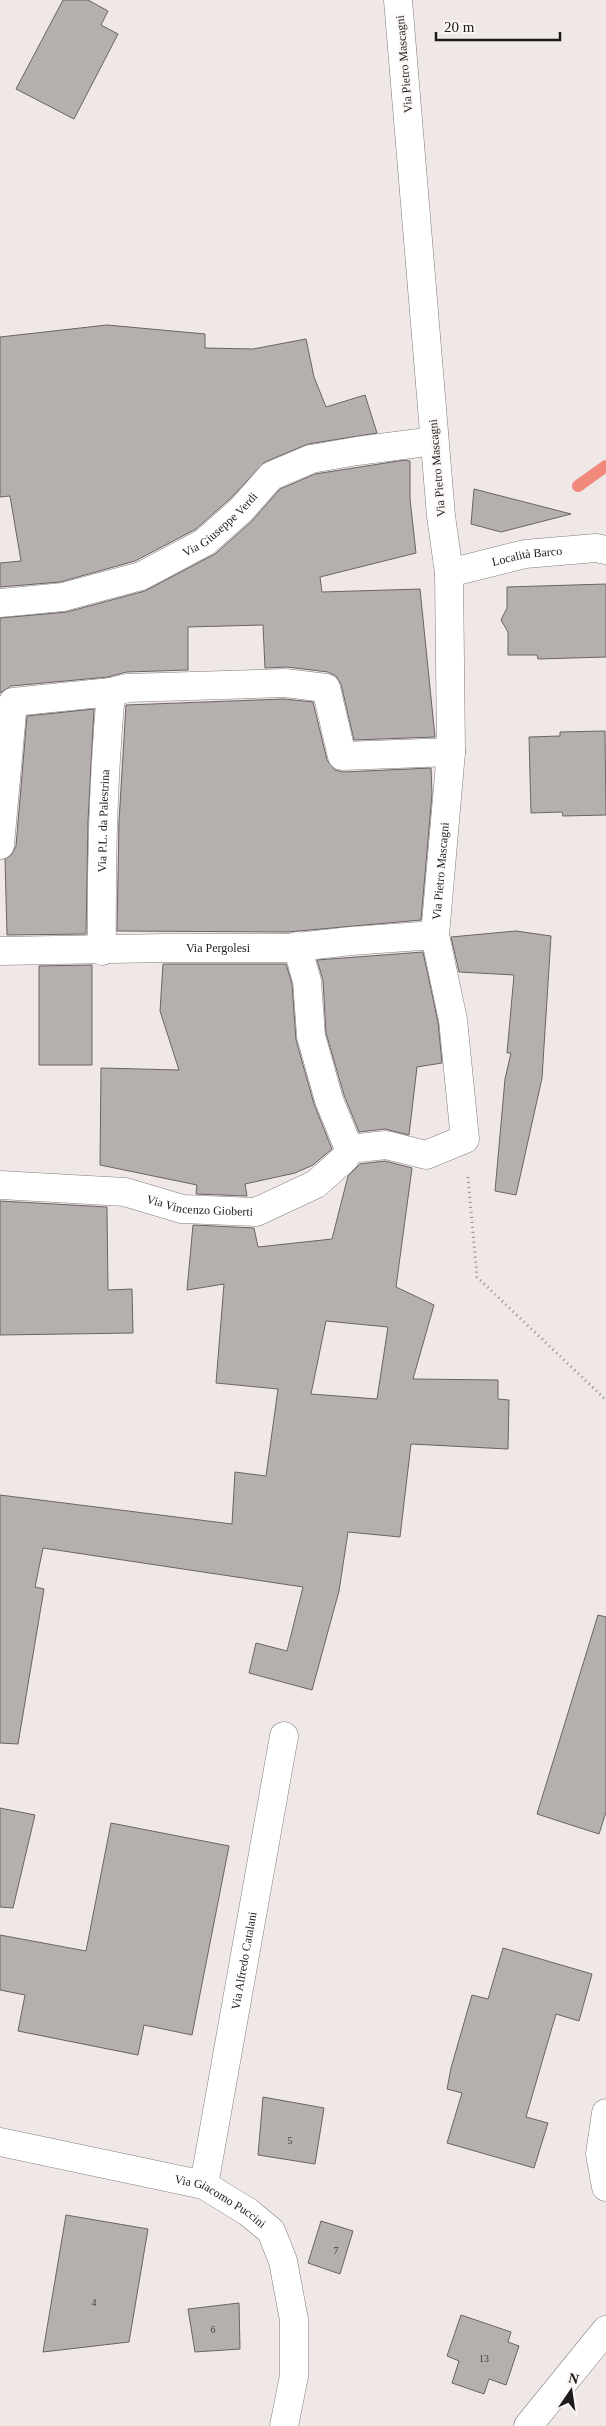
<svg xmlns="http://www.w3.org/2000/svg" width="606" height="2426" viewBox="0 0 606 2426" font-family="Georgia,serif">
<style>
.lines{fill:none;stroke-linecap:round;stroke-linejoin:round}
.stream{stroke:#f0887b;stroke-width:12}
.building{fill:#b5afae;stroke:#6a6564;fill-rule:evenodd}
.minor-casing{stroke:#837d7d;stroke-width:29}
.path{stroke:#8f8a89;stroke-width:3;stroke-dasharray:1 4;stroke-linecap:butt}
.minor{stroke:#fff;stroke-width:28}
.labels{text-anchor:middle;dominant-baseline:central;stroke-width:4;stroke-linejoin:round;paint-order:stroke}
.number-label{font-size:10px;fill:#434040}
.street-label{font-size:12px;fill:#1d1b1b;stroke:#fcf6f5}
</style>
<rect width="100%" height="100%" fill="#efe8e7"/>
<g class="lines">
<path class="stream" d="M578,486l28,-20"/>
</g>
<path class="building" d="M63,0h25l20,11 -7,14 17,9 -44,85 -58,-30z
M107,325l98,9v14l48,1 53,-10 8,38 12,30 39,-12 12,38 -69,11 -43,18 -34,36 -35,31 -61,32 -75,21 -60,5v-24l21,-2 -11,-65 -10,1v-160z
M405,460l5,1v38l6,54 -96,24 2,15 98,-3 15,148 -81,3 -13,-56 -5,-8 -8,-4 -41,-5 -22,1 -2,-43 -75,2v43l-61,2 -19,5 -97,9 -11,7v-75l67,-6 78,-21 70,-37 37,-33 28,-32 35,-15z
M474,489l97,25 -70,18 -30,-8z
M606,584v73l-68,2 -1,-4h-29v-23l-7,-12 6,-12v-21z
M284,699l29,3 14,58 8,10 8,2 88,-4 1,26 -11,126 -134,12 -170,-1 2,-109 7,-117z
M94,709l-6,112 -2,113 -79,1 -2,-76 7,-5 4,-8 11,-130z
M605,731l1,84 -43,1 -1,-4 -31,1 -2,-76 31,-1v-4z
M516,931l35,5 -9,142 -26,117 -21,-4 10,-112 6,-26h-4l7,-78 -55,-3 -8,-35z
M423,952l15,70 4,41 -25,4 -8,68 -24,-6 -26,3 -15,-37 -18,-62 -3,-53 -6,-20z
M163,964h123l6,20 4,56 18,64 18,45 -19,16 -18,8 -50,11 2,12 -51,-2 1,-9 -97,-20 1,-97 78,2 -19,-59z
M92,965v100h-53v-99z
M385,1161l27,7 -16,119 38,18 -21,74 85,1v19l11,1 -1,49 -97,-5 -11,93 -52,-5 -9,59 -27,99 -63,-17 7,-30 31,8 16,-64 -260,-39 -8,39 9,2 -26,155 -18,-1v-248l232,29 3,-52 31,4 12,-87 -62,-6 8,-99 -37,6 6,-65 61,3 4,19 74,-8 16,-63 12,-12zM326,1321l62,6 -11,72 -66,-5z
M0,1201l107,6 1,83 24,-1 1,44 -133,2z
M598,1615l8,2v195l-7,22 -62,-20z
M0,1808l35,7 -22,93 -13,-1z
M111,1823l118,23 -37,189 -48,-10 -6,30 -120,-24 7,-36 -25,-5v-55l86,16z
M503,1948l89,26 -13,47 -23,-7 -30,103 22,6 -14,45 -87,-25 15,-50 -15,-4 4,-21 21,-73 16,4z
M263,2097l61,11 -9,56 -57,-9z
M66,2215l82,14 -19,113 -86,10z
M321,2221l32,10 -13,43 -32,-11z
M239,2303l1,46 -45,3 -7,-43z
M461,2315l50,17 -3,10 11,4 -13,39 -17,-6 -5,15 -32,-11 7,-22 -12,-5z"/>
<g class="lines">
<defs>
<g id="minor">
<path id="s1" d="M449,573l76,-19 71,-6 10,2"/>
<path id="s2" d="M0,603l63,-6 78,-21 64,-34 37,-33 29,-33 40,-17 46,-8 77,-10"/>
<path d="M0,845l13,-143 98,-10 17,-4 157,-5 41,5 16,68 109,-4"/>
<path d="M297,946l10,35 4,55 18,64 20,49"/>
<path id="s3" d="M0,951l165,-3h123l63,-7 84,-6"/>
<path id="s4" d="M102,951c-1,-87 1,-172 9,-259"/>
<path id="s5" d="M0,1185l125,7 57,17 74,3 60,-28 29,-26 4,-9 37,-4 40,10 39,-16 -12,-119 -18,-85 16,-183 -2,-179 -8,-57 -43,-516"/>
<path d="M606,2113l-6,41 6,33"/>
<path id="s6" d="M0,2142l204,43 44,27 23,19 12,30 11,59v56l-10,50"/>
<path id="s7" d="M204,2185l80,-449"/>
<path d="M528,2426l78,-96"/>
</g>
</defs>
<use href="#minor" class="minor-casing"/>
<path class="path" d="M468,1177l9,100 129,123"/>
<use href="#minor" class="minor"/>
</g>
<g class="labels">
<g class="number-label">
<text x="290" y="2140">5</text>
<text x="336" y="2250">7</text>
<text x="94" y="2302">4</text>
<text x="213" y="2329">6</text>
<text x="484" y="2358">13</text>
</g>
<g class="street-label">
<text transform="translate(404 64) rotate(-95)">Via Pietro Mascagni</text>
<text transform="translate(437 468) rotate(-95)">Via Pietro Mascagni</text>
<text stroke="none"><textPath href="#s2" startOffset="239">Via Giuseppe Verdi</textPath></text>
<text stroke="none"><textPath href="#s1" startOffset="80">Località Barco</textPath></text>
<text stroke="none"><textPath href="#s4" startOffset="130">Via P.L. da Palestrina</textPath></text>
<text stroke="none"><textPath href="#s5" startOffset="765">Via Pietro Mascagni</textPath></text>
<text stroke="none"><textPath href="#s3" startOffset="218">Via Pergolesi</textPath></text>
<text stroke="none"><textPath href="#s5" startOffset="202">Via Vincenzo Gioberti</textPath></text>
<text stroke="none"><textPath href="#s7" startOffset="228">Via Alfredo Catalani</textPath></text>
<text stroke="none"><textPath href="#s6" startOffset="230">Via Giacomo Puccini</textPath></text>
</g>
</g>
<g transform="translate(571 2391) rotate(13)" stroke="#fcf6f5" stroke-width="4" paint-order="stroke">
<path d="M0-4L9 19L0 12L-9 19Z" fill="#1d1b1b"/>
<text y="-8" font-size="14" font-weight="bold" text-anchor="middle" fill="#1d1b1b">N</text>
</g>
<path d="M436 32v8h124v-8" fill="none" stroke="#1d1b1b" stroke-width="2.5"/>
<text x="444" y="32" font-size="15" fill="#1d1b1b" stroke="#fcf6f5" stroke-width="4" paint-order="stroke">20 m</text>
</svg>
